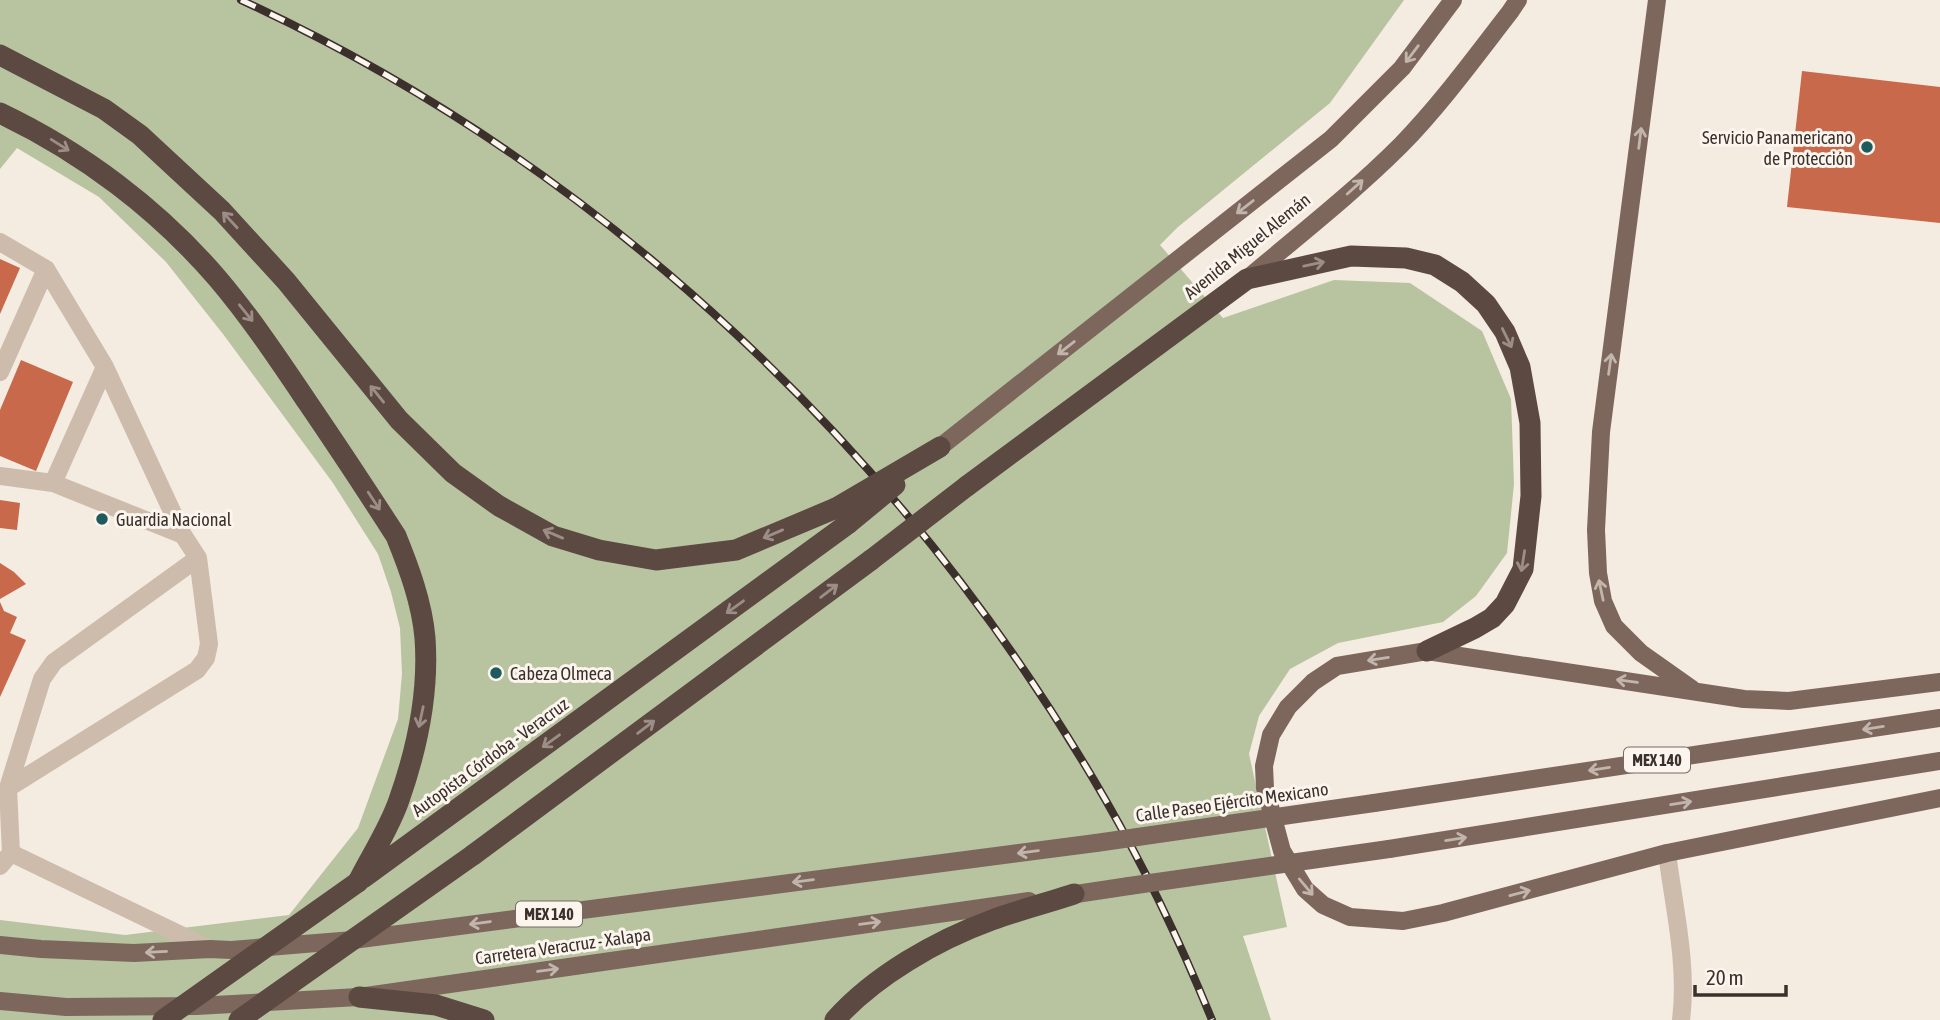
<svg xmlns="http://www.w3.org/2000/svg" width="1940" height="1020" viewBox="0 0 1940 1020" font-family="'Asap Condensed',sans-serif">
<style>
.green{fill:#b8c4a0}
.building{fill:#c8694b}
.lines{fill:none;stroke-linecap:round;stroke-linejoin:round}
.minor{stroke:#cdbbac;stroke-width:18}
.major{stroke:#7d675c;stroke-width:18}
.highway{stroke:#5c4a42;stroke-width:21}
.rail-casing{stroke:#3b302b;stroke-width:8}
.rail{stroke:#fbf5ee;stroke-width:5;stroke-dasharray:16;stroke-linecap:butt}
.major-bridge{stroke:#7d675c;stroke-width:18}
.highway-bridge{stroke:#5c4a42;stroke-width:21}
.oneway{stroke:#c2b5ac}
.oneway2{stroke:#9c8e87}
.poi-dot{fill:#1f5a5e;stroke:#fbf5ee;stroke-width:2.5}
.labels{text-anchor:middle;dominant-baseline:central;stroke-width:6;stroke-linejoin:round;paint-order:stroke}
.shield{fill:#fbf5ee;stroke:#756b66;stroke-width:2}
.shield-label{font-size:16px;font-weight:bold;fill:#3b302b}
.poi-label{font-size:18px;fill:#3b302b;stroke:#fbf5ee;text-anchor:start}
.street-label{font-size:18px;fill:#3b302b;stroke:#fbf5ee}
</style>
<rect width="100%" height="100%" fill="#f4ebe1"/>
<path class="green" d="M0,0h1404l-74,103 -152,124 -18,18 63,73 111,-38 76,3 72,48 29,68 3,85 -7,69 -31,43 -33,26 -105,21 -48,26 -31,47 -10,38 38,173 -44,9 28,84h-1271v-100l125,15 164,-20 69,-87 40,-109 4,-45 -2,-46 -9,-36 -13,-38 -45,-71 -110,-149 -57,-72 -67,-65 -82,-49 -17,21z"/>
<path class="building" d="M1802,71l138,16v136l-153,-16z
M0,259l20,9 -20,46z
M21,360l52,22 -37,89 -36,-15v-46z
M0,500l20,3 -3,27 -17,-2z
M0,563l14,9 12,12 -26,15z
M0,602l4,9 13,6 -7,16 16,7 -26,57z"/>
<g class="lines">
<path class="minor" d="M0,242l46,27 59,98 78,168 15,23 11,86 -3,14 -9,12 -189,118
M0,372l46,-103
M0,476l53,7 130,52
M53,483l52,-116
M11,853l199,96
M1667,853c7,55 21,112 14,167
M0,866l11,-13 -3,-65 34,-109 12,-17 144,-104"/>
<path class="major" d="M1657,0l-56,432 -5,98 2,43 5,28 11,25 27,27 51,36
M1247,279c52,-44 106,-86 154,-134 40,-41 74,-88 109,-133l8,-12
M940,447l391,-308 71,-71 51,-68
M1940,682l-151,19 -45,-2 -317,-48 -90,15 -24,16 -25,25 -17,28 -7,31 1,22 17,63 23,38 18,16 27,12 53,4 40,-8 224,-60 273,-55
M1374,803l566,-85
M1389,849l551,-88
M1063,896l66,-10
M0,945l41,4 93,4 76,-4 21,1 122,-10 743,-97
M0,1001l66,6 130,-1 163,-9 670,-96"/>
<path class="highway" d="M0,55l104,54 36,26 82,76 64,70 113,139 54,53 46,33 54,30 46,14 57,10 80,-10 100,-42
M0,113c82,39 158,96 218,166 33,39 61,81 90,124 30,44 59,88 88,133 13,32 26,67 29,102 4,55 -8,111 -26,162 -9,27 -28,56 -41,82
M967,486l280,-207 104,-23 55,2 29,7 27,17 24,22 19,28 15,35 10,56 1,73 -8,73 -18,35 -13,14 -17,10 -48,23
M473,855l398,-295
M363,878l486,-355
M359,997l77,8 48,15
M835,1020c39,-44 102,-80 157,-100 27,-10 55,-17 82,-26"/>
<defs>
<path id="rail" d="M241,0c363,167 665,454 864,799 41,71 76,145 107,221"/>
</defs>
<use href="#rail" class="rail-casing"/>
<use href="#rail" class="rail"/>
<path class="major-bridge" d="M1096,843l278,-40
M1129,886l260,-37"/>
<path class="highway-bridge" d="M836,508l104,-61
M849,523l46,-38
M871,560l96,-74
M163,1020l195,-138
M239,1020l234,-165"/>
</g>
<defs><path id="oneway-shaft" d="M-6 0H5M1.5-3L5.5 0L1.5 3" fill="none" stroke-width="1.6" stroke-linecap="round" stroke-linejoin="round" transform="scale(1.75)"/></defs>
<g class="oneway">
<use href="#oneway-shaft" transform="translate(1412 54) rotate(127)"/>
<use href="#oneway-shaft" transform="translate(1640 138) rotate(-83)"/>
<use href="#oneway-shaft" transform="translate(1355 187) rotate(-42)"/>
<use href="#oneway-shaft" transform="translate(1245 207) rotate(142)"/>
<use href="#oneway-shaft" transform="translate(1066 348) rotate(142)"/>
<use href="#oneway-shaft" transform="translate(1610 364) rotate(-82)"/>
<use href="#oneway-shaft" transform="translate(1601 590) rotate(-102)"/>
<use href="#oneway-shaft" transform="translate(1378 659) rotate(171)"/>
<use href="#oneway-shaft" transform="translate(1627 681) rotate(-172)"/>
<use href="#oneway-shaft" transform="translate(1873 728) rotate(171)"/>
<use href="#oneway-shaft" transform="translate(1599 769) rotate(171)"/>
<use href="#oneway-shaft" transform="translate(1681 803) rotate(-9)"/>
<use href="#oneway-shaft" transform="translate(1456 839) rotate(-9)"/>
<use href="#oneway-shaft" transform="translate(1028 852) rotate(173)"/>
<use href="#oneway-shaft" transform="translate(803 881) rotate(173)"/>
<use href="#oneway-shaft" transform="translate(1306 887) rotate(50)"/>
<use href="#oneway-shaft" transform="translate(1520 893) rotate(-15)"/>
<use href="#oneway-shaft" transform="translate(480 923) rotate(172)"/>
<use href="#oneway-shaft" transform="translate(870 923) rotate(-8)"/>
<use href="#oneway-shaft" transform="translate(156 952) rotate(177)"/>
<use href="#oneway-shaft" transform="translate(548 970) rotate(-8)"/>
</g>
<g class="oneway2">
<use href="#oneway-shaft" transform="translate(60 145) rotate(32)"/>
<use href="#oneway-shaft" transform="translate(230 220) rotate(-133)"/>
<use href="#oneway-shaft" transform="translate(1314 264) rotate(-12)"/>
<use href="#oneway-shaft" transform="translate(246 313) rotate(51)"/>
<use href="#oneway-shaft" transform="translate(1507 338) rotate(64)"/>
<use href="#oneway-shaft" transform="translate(377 394) rotate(-129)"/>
<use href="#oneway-shaft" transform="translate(374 501) rotate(57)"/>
<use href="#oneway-shaft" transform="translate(553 534) rotate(-157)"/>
<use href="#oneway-shaft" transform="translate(773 534) rotate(157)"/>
<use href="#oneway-shaft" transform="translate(1523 561) rotate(99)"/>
<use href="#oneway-shaft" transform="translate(829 591) rotate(-37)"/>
<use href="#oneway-shaft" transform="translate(735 607) rotate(144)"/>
<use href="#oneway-shaft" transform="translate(421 717) rotate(102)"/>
<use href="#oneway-shaft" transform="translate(646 727) rotate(-37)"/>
<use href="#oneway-shaft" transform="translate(551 741) rotate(144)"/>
</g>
<g class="poi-dot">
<circle cx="1867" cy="147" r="7"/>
<circle cx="102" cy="519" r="7"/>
<circle cx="496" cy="673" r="7"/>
</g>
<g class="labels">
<g class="shield">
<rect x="1624" y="747.5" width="66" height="25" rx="5"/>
<rect x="516" y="901.5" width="66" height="25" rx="5"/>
</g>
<g class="shield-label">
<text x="1657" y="760">MEX 140</text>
<text x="549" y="914">MEX 140</text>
</g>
<g class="poi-label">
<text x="1853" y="137" text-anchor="end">Servicio Panamericano<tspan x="1853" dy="21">de Protección</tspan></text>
<text x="116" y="519">Guardia Nacional</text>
<text x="510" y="673">Cabeza Olmeca</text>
</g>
<g class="street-label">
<text transform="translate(1247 246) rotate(-39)">Avenida Miguel Alemán</text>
<text transform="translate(490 757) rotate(-36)">Autopista Córdoba - Veracruz</text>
<text transform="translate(1232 802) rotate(-8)">Calle Paseo Ejército Mexicano</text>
<text transform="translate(563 946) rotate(-8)">Carretera Veracruz - Xalapa</text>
</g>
</g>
<path d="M1695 985v10h91v-10" fill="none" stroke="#3b302b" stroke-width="3.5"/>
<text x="1706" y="985" font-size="21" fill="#3b302b" stroke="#fbf5ee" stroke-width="5" paint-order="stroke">20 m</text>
</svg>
